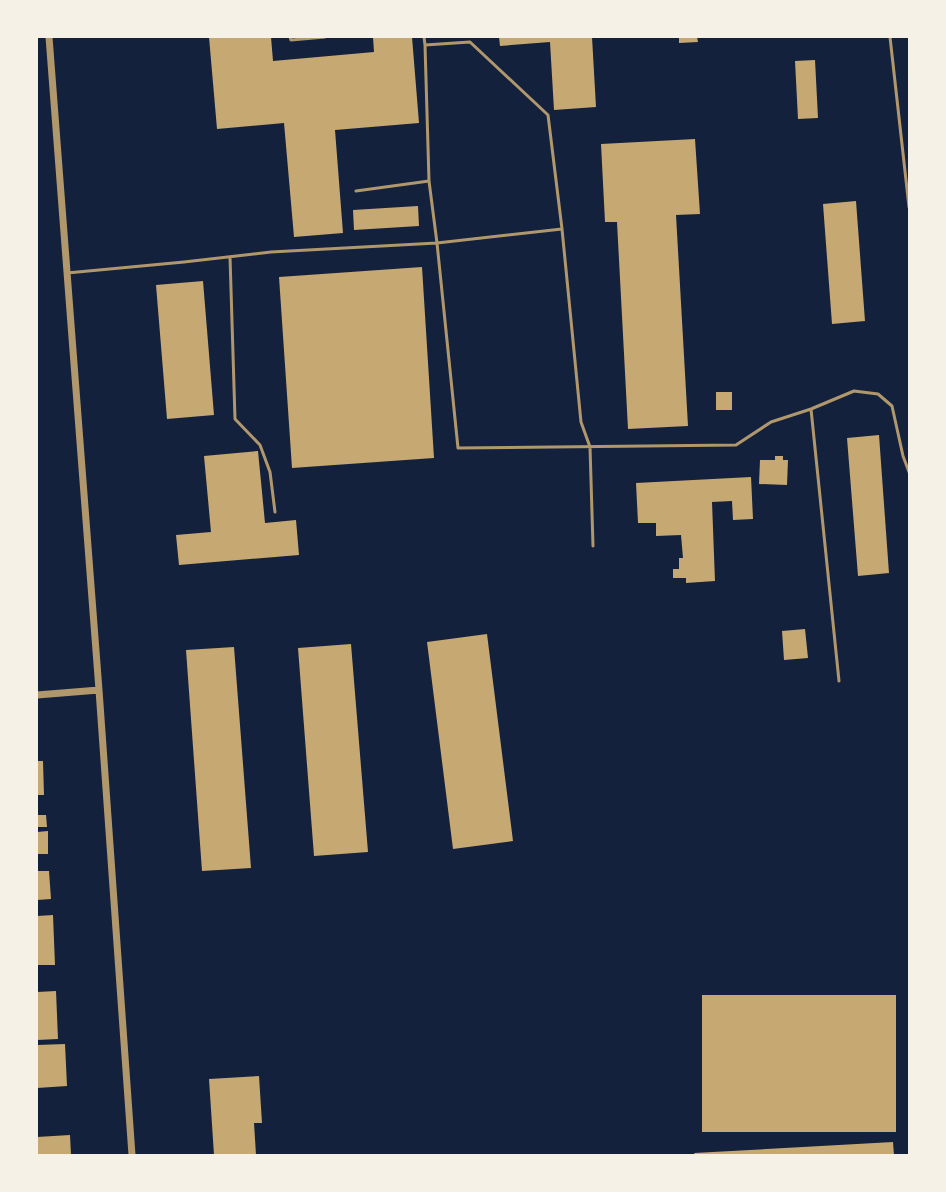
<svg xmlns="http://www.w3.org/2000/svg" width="946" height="1192" viewBox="0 0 946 1192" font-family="'Fira Sans',sans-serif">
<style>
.building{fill:#c6a872}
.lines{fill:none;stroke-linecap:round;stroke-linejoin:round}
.service{stroke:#b1986c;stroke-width:3}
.tertiary{stroke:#b1986c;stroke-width:7}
</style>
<rect width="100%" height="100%" fill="#14213d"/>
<path class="building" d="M209,37h62l2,24 101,-9 -1,-15h39l7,86 -84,7 8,103 -49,4 -10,-114 -67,6z
M499,37h93l4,70 -42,3 -4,-68 -50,4z
M679,37h18l1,5 -19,1z
M815,60l3,58 -20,1 -3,-58z
M695,139l5,75 -24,1 12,211 -60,3 -11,-207h-12l-4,-78z
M856,201l9,120 -33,3 -9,-120z
M418,206l1,20 -65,4 -1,-20z
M422,267l12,191 -142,10 -13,-191z
M203,281l11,134 -47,4 -11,-134z
M716,392h16v18h-16z
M879,435l10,138 -31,3 -11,-138z
M258,451l7,72 31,-3 3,35 -120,10 -3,-30 35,-3 -7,-76z
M775,456h8v4h5l-1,25 -28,-1 1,-24h15z
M751,477l2,42 -20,1 -1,-19 -20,1 3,79 -29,2v-5h-13v-9h6v-11h4l-2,-23 -25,1v-13h-18l-2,-40z
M805,629l3,29 -24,2 -2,-29z
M487,634l26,207 -60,8 -26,-207z
M351,644l17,208 -54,4 -16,-208z
M234,647l17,221 -49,3 -16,-221z
M37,761h6l1,34h-7z
M37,815h9l1,12h-10z
M48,831v23h-11v-22z
M37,871h12l2,28 -14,1z
M53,915l2,50h-18v-49z
M56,991l2,48 -21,1v-48z
M702,995h194v137h-194z
M65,1044l2,42 -30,2v-43z
M259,1076l3,47h-8l2,32h-42l-5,-76z
M70,1135l1,20h-34v-18z
M893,1142l1,13h-199l-1,-2z"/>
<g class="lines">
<path class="service" d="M290,37l1,3 34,-3
M424,37l1,8 45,-3 78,73 14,114 19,193 9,25 3,99
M890,37l19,170
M425,45l4,136
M562,229l-125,14 21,205 278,-3 35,-23 40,-13 43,-18 24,3 14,12 11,50 6,16
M230,257l5,162 25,26 10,27 5,40
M67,273l117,-11 87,-10 166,-9 -8,-62 -73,10
M811,409l28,272"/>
<path class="tertiary" d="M49,37l50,653 33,465
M37,695l62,-5"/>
</g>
<rect width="946" height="1192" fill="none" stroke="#f6f1e7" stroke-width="76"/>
</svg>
